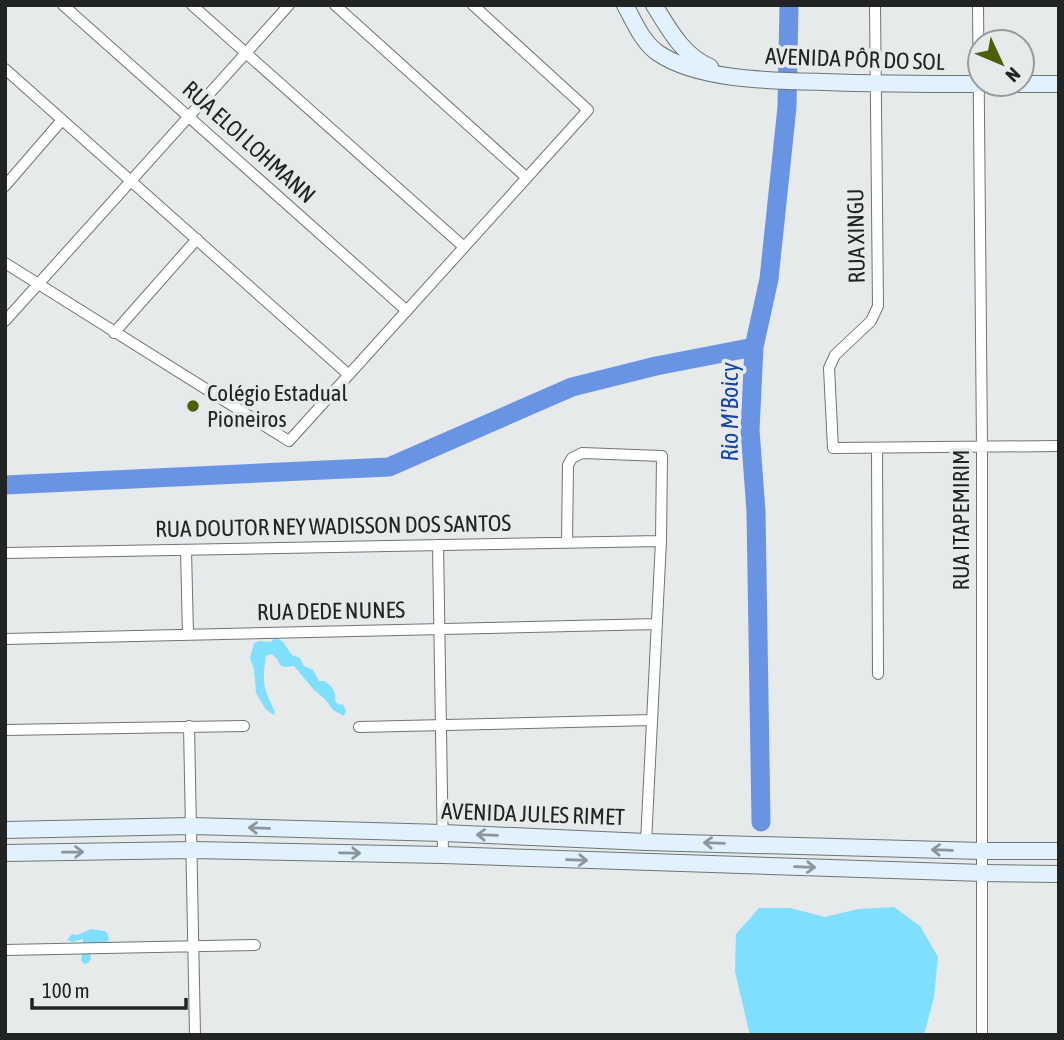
<svg xmlns="http://www.w3.org/2000/svg" width="1064" height="1040" viewBox="0 0 1064 1040" font-family="'Asap Condensed',sans-serif">
<style>
.green{fill:#80dfff}
.lines{fill:none;stroke-linecap:round;stroke-linejoin:round}
.river{stroke:#6994e3;stroke-width:19}
.street-casing{stroke:#707475;stroke-width:12}
.secondary-casing{stroke:#707475;stroke-width:18}
.street{stroke:#fff;stroke-width:10}
.secondary{stroke:#e1f1fd;stroke-width:16}
.oneway{stroke:#8b959b}
.poi-dot{fill:#4a6009;stroke:#e6eaeb;stroke-width:2.5}
.labels{text-anchor:middle;dominant-baseline:central;stroke-width:7;stroke-linejoin:round;paint-order:stroke}
.street-label{font-size:23px;fill:#222424;stroke:#e6eaeb}
.poi-label{font-size:23px;fill:#222424;stroke:#e6eaeb;text-anchor:start}
.water-label{font-size:24px;font-style:italic;fill:#1647a2;stroke:#e6eaeb}
</style>
<rect width="100%" height="100%" fill="#e6eaeb"/>
<path class="green" d="M274,638h3l6,4 9,13 8,3 4,8 9,4 6,11h6c6,5 12,10 10,20l4,4 4,-1 3,7 -2,5 -11,-6 -8,-11 -11,-9 -20,-24 -10,1 -4,-2 -3,-6 -5,-5 -6,2c-4,27 -3,31 9,56l-1,3 -8,-5 -10,-17 -2,-24 -4,-11 4,-15 6,-2 11,1z
M894,907l26,19 18,31 -4,40 -10,38h-174l-15,-63 1,-38 23,-26h31l35,9 33,-8z
M91,929l14,2 3,3 1,6 -3,3h-12l-5,7 2,9 -3,4 -4,1 -3,-4 2,-10v-11l-10,3 -6,-2 5,-6 5,1z"/>
<g class="lines">
<path class="river" d="M5,485l384,-18 183,-80 84,-21 98,-19
M761,822l-5,-311 -6,-81 4,-83 15,-68 18,-172 2,-102"/>
<defs>
<path id="street" d="M63,5l344,306
M192,5l272,242
M335,5l192,173
M875,5l3,301 -7,15 -36,34 -6,13 4,80 226,-2
M978,5l4,442v588
M5,69l344,306
M5,186l57,-66
M5,263l284,178 299,-331 -115,-105
M5,321l284,-316
M114,333l83,-94
M877,448l1,226
M567,543l1,-78 4,-7 10,-5 80,3 -1,85 -15,301
M438,545l5,310
M186,550l2,85
M5,553l656,-12
M5,639l652,-15
M189,726l6,309
M359,727l293,-7
M5,730l239,-4
M5,950l250,-5"/>
<path id="secondary" d="M625,5c9,16 17,37 33,48 41,28 118,28 166,29 78,3 157,2 235,2
M654,5c15,24 29,51 56,62
M5,830l186,-4 252,7 203,9 336,9h77
M5,853l187,-3 251,5 540,18 76,1"/>
</defs>
<use href="#street" class="street-casing"/>
<use href="#secondary" class="secondary-casing"/>
<use href="#street" class="street"/>
<use href="#secondary" class="secondary"/>
</g>
<defs><path id="oneway-shaft" d="M-6 0H5M1.5-3L5.5 0L1.5 3" fill="none" stroke-width="1.6" stroke-linecap="round" stroke-linejoin="round" transform="scale(1.75)"/></defs>
<g class="oneway">
<use href="#oneway-shaft" transform="translate(259 828) rotate(-178)"/>
<use href="#oneway-shaft" transform="translate(487 835) rotate(-178)"/>
<use href="#oneway-shaft" transform="translate(714 843) rotate(-178)"/>
<use href="#oneway-shaft" transform="translate(942 850) rotate(-178)"/>
<use href="#oneway-shaft" transform="translate(73 852) rotate(-1)"/>
<use href="#oneway-shaft" transform="translate(350 853) rotate(1)"/>
<use href="#oneway-shaft" transform="translate(577 860) rotate(2)"/>
<use href="#oneway-shaft" transform="translate(805 867) rotate(2)"/>
</g>
<circle class="poi-dot" cx="193" cy="406" r="7"/>
<g class="labels">
<g class="street-label">
<text transform="translate(855 59) rotate(2)">AVENIDA PÔR DO SOL</text>
<text transform="translate(249 142) rotate(42)">RUA ELOI LOHMANN</text>
<text transform="translate(856 236) rotate(-91)">RUA XINGU</text>
<text transform="translate(961 520) rotate(-90)">RUA ITAPEMIRIM</text>
<text transform="translate(333 526) rotate(-1)">RUA DOUTOR NEY WADISSON DOS SANTOS</text>
<text transform="translate(331 611) rotate(-1)">RUA DEDE NUNES</text>
<text transform="translate(533 814) rotate(2)">AVENIDA JULES RIMET</text>
</g>
<g class="poi-label">
<text x="207" y="393">Colégio Estadual<tspan x="207" dy="26">Pioneiros</tspan></text>
</g>
<g class="water-label">
<text transform="translate(729 412) rotate(-90)">Rio M'Boicy</text>
</g>
</g>
<rect width="1064" height="1040" fill="none" stroke="#222424" stroke-width="14"/>
<g transform="translate(1001 63) rotate(134)"><circle r="33" fill="#e6eaeb" stroke="#989b9b" stroke-width="2"/>
<path d="M0-5L12 26L0 18L-12 26Z" fill="#4a6009"/>
<text y="-10" font-size="19" font-weight="bold" text-anchor="middle" fill="#222424">N</text>
</g>
<path d="M32 998v10h154v-10" fill="none" stroke="#222424" stroke-width="3.5"/>
<text x="42" y="998" font-size="21" fill="#222424" stroke="#e6eaeb" stroke-width="5" paint-order="stroke">100 m</text>
</svg>
